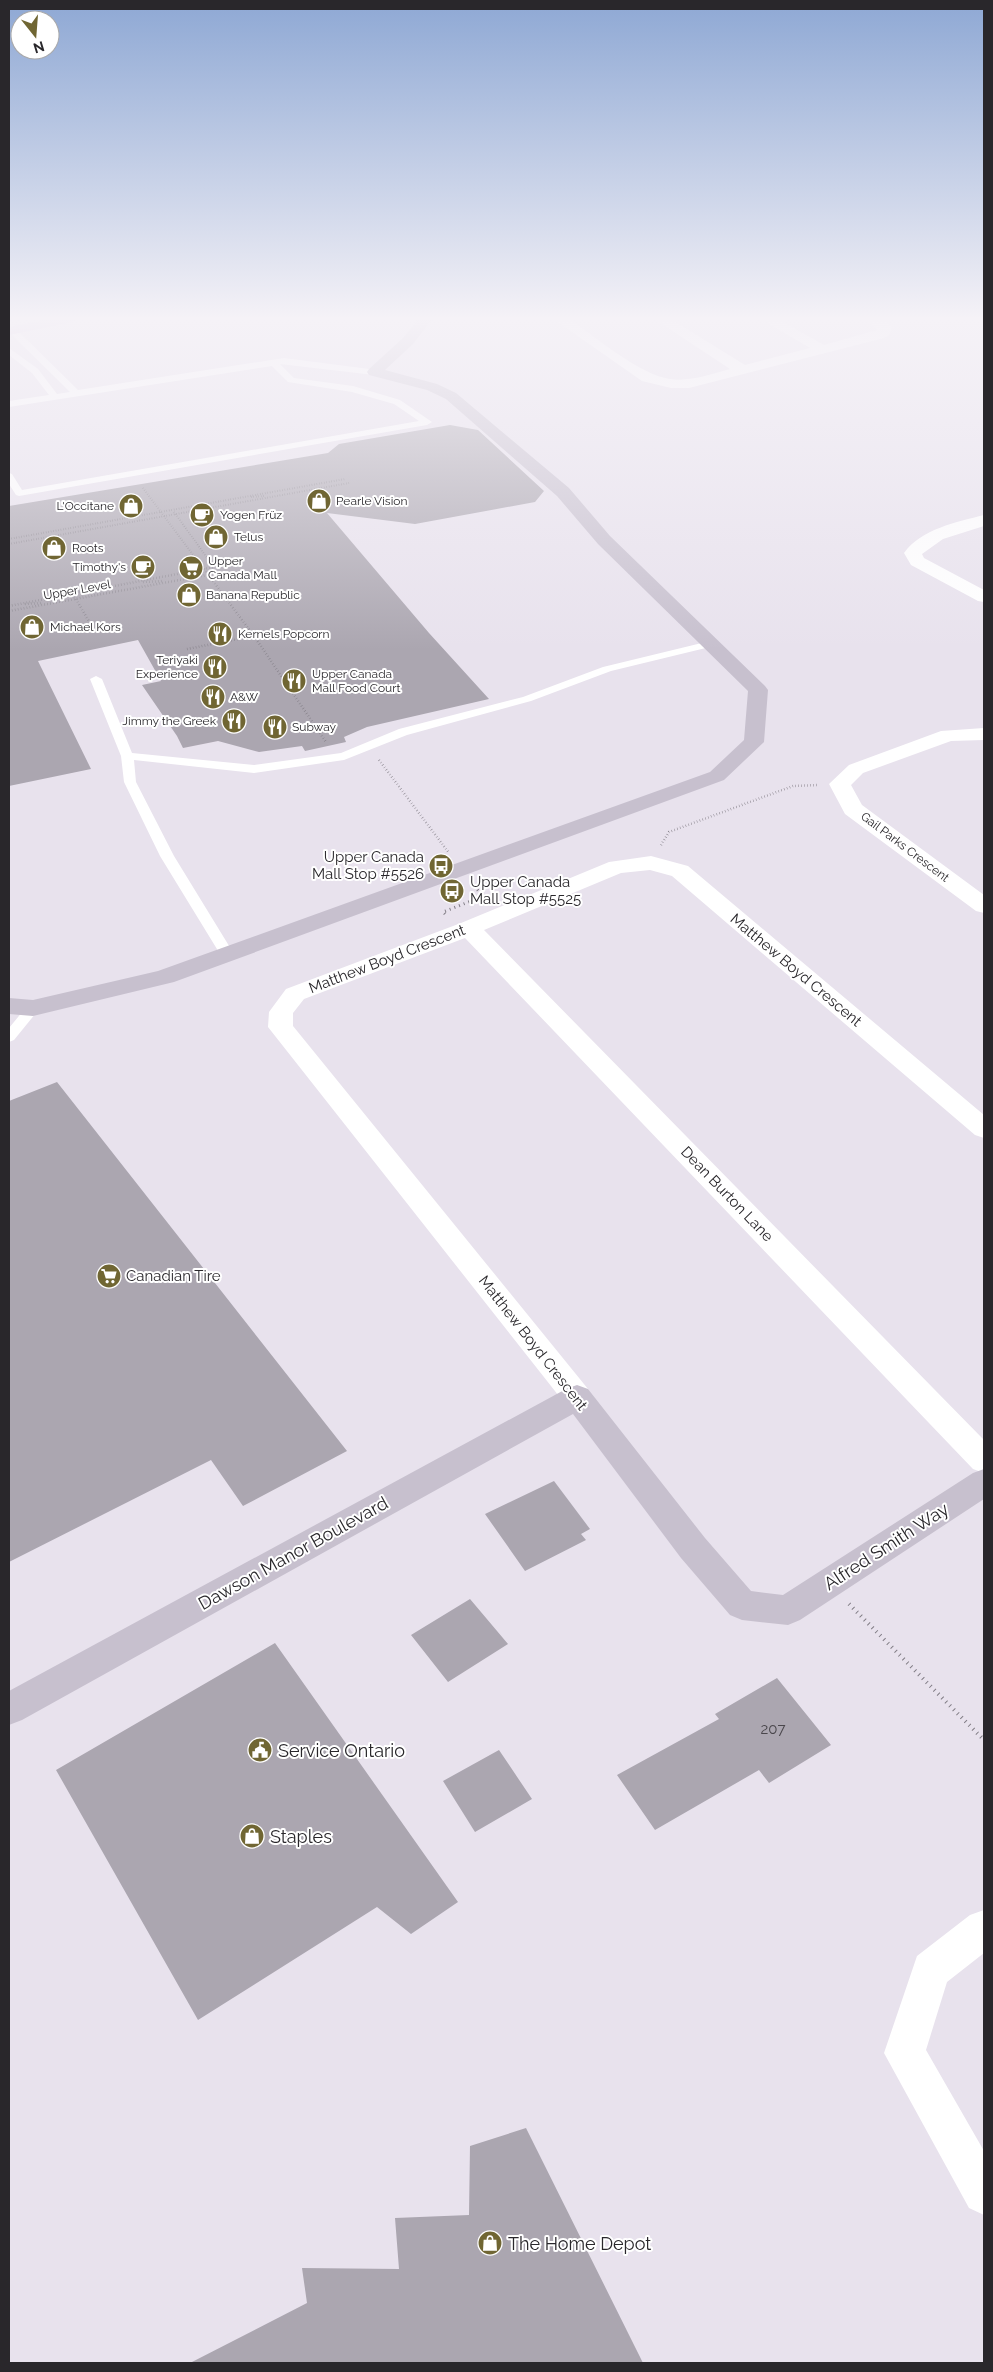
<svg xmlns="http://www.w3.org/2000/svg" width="993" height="2372" viewBox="0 0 993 2372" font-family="Raleway,sans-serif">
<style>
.building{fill:#aba6b0}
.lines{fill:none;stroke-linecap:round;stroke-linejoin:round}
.path-far3{stroke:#817d85;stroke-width:2;stroke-dasharray:0.5 2;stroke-linecap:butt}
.path-far2{stroke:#817d85;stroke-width:2.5;stroke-dasharray:0.5 2.5;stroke-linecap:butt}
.path-far1{stroke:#817d85;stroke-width:3;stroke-dasharray:1 4;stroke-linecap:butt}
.path{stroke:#817d85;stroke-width:4;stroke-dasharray:1 4.5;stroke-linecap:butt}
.lane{fill:#fff;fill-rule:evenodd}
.street{fill:#fff;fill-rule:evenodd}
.secondary{fill:#c7c0ce;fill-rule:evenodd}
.primary{fill:#d1bee2;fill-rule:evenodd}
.labels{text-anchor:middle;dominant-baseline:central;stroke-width:4;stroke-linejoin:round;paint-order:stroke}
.far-poi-label{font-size:12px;fill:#29272b;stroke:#fff;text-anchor:start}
.far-street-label{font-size:12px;fill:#29272b;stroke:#fff}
.poi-label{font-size:15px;fill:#29272b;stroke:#fff;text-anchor:start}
.street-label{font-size:15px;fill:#29272b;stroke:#fff}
.near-number-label{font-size:15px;fill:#4a474c}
.near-street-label{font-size:18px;fill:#29272b;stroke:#fff}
.near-poi-label{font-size:18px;fill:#29272b;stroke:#fff;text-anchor:start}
</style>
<rect width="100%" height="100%" fill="#e8e2ed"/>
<path class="building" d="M450,425l28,5 66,61 -9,11 -120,22 -88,-11 102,120 60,66 -122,28 -23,10 2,5 -41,9 -3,-5 -43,6 -41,-11 -35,7 -6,-12 -35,-51 19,-4 -23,-41 -100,21 53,108 -82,17v-280l319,-53 11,-9z
M57,1082l290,369 -104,55 -32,-46 -202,102v-461z
M554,1481l36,48 -9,5 5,6 -61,31 -40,-57z
M470,1599l38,45 -60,38 -37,-47z
M275,1643l183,259 -47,32 -34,-27 -179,113 -142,-250z
M777,1678l54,67 -62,38 -10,-13 -104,60 -38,-55 102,-56 -4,-5z
M499,1750l33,49 -57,33 -32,-51z
M526,2128l117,235h-453l117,-60 -5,-35 97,1 -4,-51 74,-3 1,-69z"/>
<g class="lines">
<path class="path-far3" d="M143,488l53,71
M251,497l14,-1
M174,512l34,47
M9,539l336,-60
M9,544l340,-61"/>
<path class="path-far2" d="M195,557l59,79 72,106
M143,582l21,-1
M73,594l21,36
M25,604l16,-1
M9,606l205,-39 -7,-10
M9,611l198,-36
M187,649l67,-13
M379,760l70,93
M661,845l8,-13 124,-46 24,-1"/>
<path class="path-far1" d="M474,886l11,12
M445,914l-2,-2 41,-16"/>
<path class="path" d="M849,1604l135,136"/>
<path class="lane" d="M10,329h6l62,61 206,-32 93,12 1,2 -4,3 -94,-11 14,14 59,8 47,14 32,22 -5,3 -408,71 -3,-1 -7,-11v-11l3,1 10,16 397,-69 -25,-17 -42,-12 -64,-10 -16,-16 -263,41v-6l40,-6 -17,-22 -23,-18v-7l29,21 19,25 13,-2 -60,-59z
M710,641l4,1v4l-103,25 -80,30 -124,34 -63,25 -90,13 -120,-13 2,22 38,74 60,98 -7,4 -7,-4 -60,-98 -36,-74 -3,-26 -31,-77 6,-3 6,3 30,74 122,12 87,-12 58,-24 124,-32 80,-30z
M33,1003l7,5 -26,32 -5,2v-14l19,-23z"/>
<path class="street" d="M552,318h16c26,18 72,57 102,61 20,3 41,-5 60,-10l-77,-51h16l76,47 65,-17 -51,-30h17l48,27 53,-15 -11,-12h16l10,9 -3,8 -5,3 -195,50h-18l-29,-7z
M984,515v11l-41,13 -21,15 2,4 60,32v12l-6,-1 -67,-36 -7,-12c17,-24 53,-31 80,-38z
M984,728v12l-33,1 -88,32 -12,12 11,20 122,90v18l-8,-2 -131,-97 -16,-30 20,-19 92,-34z
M651,856l37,10 296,249v23l-9,-3 -303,-259 -22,-6 -29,3 -137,57 500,510v33l-11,-4 -508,-531 -161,61 -11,14v13l295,363 4,8 -4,8 -11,4 -11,-4 -298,-378 1,-15 17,-23 175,-66 148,-61z
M984,1910v43l-37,29 -21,68 58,101v64l-15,-7 -85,-155 33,-97 53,-41z"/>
<path class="secondary" d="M419,318h14l-20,26 -28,26 52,14 19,9 113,95 41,48 155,150 3,4 -4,52 -40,38 -550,202 -141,34 -24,-2v-16l24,2 125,-29 552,-199 34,-32 4,-49 -150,-147 -41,-48 -111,-97 -19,-9 -58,-15 -2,-3 2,-3 34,-31z
M577,1385l11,4 117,149 46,53 32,4 190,-122 11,-4v30l-184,121 -12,5 -46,-5 -12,-5 -49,-57 -108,-144 -551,306 -13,5v-34l557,-302z"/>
<path class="primary" d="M53,318h27l-7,4 -64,13v-8z"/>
</g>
<linearGradient id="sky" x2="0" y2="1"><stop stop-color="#8ea8d4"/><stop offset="0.49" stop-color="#f5f2f7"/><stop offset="1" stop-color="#f5f2f7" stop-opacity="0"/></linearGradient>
<rect width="993" height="650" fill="url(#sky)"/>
<defs>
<symbol id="shop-disc" viewBox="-11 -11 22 22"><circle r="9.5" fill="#706633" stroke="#fff"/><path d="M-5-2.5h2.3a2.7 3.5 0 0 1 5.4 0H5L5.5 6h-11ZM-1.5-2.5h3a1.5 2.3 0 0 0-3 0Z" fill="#fff"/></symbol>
<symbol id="cafe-disc" viewBox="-11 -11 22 22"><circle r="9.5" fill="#706633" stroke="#fff"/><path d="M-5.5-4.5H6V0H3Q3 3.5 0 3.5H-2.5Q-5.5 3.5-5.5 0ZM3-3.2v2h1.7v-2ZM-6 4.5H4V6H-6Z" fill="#fff"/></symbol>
<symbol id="supermarket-disc" viewBox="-11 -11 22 22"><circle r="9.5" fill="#706633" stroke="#fff"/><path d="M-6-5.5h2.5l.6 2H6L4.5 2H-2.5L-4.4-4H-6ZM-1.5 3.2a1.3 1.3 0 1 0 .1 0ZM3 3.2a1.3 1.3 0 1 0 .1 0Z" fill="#fff"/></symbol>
<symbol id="restaurant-disc" viewBox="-11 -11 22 22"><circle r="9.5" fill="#706633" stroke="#fff"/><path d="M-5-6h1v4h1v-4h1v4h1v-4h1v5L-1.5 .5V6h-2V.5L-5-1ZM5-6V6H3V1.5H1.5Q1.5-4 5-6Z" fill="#fff"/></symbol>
<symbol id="bus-disc" viewBox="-11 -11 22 22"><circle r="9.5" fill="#706633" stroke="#fff"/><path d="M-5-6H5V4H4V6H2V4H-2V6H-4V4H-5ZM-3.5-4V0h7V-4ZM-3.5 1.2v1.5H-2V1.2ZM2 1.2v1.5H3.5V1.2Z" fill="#fff"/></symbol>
<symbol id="civic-disc" viewBox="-11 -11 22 22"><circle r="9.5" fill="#706633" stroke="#fff"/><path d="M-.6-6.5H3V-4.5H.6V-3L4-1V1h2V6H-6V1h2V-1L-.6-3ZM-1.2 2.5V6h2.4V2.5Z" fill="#fff"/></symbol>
</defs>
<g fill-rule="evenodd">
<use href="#shop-disc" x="305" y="487" width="28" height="28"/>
<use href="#shop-disc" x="117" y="492" width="28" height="28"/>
<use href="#cafe-disc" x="188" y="501" width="28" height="28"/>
<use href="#shop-disc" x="202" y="523" width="28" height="28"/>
<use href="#shop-disc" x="40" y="534" width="28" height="28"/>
<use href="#cafe-disc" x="129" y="553" width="28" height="28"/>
<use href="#supermarket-disc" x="177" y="554" width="28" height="28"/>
<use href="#shop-disc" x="175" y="581" width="28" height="28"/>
<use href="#shop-disc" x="18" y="613" width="28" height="28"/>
<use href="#restaurant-disc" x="206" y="620" width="28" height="28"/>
<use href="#restaurant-disc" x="201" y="653" width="28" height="28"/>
<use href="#restaurant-disc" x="280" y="667" width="28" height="28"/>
<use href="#restaurant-disc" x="199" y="683" width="28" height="28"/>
<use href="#restaurant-disc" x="220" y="707" width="28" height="28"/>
<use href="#restaurant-disc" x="261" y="713" width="28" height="28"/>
<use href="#bus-disc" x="427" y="852" width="28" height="28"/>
<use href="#bus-disc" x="438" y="877" width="28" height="28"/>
<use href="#supermarket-disc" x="95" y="1262" width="28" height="28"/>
<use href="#civic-disc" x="246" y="1736" width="28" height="28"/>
<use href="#shop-disc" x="238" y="1822" width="28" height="28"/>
<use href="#shop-disc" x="476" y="2229" width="28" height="28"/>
</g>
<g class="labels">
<g class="far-poi-label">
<text x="336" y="501">Pearle Vision</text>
<text x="114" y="506" text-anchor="end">L'Occitane</text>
<text x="220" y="515">Yogen Früz</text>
<text x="234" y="537">Telus</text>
<text x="72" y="548">Roots</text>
<text x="208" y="561">Upper<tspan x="208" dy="14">Canada Mall</tspan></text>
<text x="126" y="567" text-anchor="end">Timothy's</text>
<text x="206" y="595">Banana Republic</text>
<text x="50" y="627">Michael Kors</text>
<text x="238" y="634">Kernels Popcorn</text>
<text x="198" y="660" text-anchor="end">Teriyaki<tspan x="198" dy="14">Experience</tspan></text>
<text x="312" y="674">Upper Canada<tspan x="312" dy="14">Mall Food Court</tspan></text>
<text x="230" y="697">A&amp;W</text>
<text x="216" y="721" text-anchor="end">Jimmy the Greek</text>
<text x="292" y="727">Subway</text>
</g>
<g class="far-street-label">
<text transform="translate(77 590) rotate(-10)">Upper Level</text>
<text transform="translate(905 847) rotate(37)">Gail Parks Crescent</text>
</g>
<g class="poi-label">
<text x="424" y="857" text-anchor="end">Upper Canada<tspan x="424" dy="17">Mall Stop #5526</tspan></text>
<text x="470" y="882">Upper Canada<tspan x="470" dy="17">Mall Stop #5525</tspan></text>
<text x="126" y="1276">Canadian Tire</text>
</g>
<g class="street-label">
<text transform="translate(387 959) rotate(-21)">Matthew Boyd Crescent</text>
<text transform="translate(796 970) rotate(40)">Matthew Boyd Crescent</text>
<text transform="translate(727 1194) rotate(46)">Dean Burton Lane</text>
<text transform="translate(533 1343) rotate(52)">Matthew Boyd Crescent</text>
</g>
<g class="near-number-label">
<text x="773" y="1729">207</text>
</g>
<g class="near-street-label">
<text transform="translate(886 1546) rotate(-33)">Alfred Smith Way</text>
<text transform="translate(293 1553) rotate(-29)">Dawson Manor Boulevard</text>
</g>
<g class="near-poi-label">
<text x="278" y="1750">Service Ontario</text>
<text x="270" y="1836">Staples</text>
<text x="508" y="2243">The Home Depot</text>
</g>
</g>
<rect width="993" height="2372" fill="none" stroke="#29272b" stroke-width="20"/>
<g transform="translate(35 35) rotate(163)"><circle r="24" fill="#ffffff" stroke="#a9a9aa"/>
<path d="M0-4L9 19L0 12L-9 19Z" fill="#706633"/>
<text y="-8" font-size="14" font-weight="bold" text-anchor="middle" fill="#29272b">N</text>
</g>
</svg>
